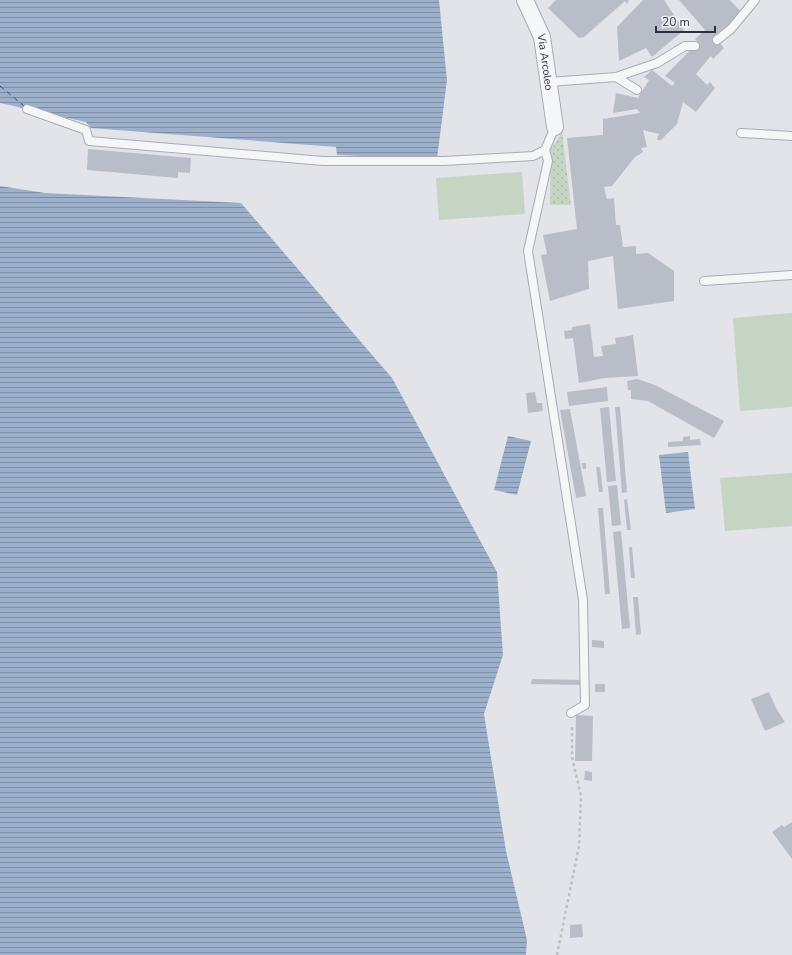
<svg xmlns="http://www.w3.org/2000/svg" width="792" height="955" viewBox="0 0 792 955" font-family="'Nunito Sans',sans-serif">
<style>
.green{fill:url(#green-dots)}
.pitch{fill:#c6d4c3}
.water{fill:url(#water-rules)}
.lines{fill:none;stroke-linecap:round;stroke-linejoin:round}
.ferry{stroke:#334d77;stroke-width:1;stroke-dasharray:5 4;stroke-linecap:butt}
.building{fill:#b9bdc8}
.service-casing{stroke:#a7abb5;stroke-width:10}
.minor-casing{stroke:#a7abb5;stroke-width:18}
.path{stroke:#bcbfc5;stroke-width:2.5;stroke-dasharray:3 3;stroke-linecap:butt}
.service{stroke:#f5f6f8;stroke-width:8}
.minor{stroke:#f5f6f8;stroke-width:16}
.labels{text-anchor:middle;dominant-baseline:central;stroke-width:3.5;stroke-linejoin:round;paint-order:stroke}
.street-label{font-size:11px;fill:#293143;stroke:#f1f4f8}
</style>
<defs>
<pattern id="green-dots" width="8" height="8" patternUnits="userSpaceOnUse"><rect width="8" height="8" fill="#c6d4c3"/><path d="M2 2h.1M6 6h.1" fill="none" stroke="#aab6a9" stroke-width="1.8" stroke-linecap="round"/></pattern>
<pattern id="water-rules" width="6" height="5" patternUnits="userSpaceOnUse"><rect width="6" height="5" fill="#9cb0cb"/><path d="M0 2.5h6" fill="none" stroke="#7f90a6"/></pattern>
</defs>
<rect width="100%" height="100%" fill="#e2e4ea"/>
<path class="green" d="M562,132l9,73h-21l1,-56z"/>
<path class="pitch" d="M522,172l3,42 -86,6 -3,-42z
M792,313v94l-52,4 -7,-93z
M792,473v53l-67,5 -5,-53z"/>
<path class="water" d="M0,0h439l8,80 -10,79 -100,-4 -1,-8 -245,-19 -5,-6 -86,-19z
M0,186l45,7 196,10 151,175 105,194 6,83 -19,59 22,137 21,89 -1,15h-526z
M508,436l23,5 -14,54 -23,-5z
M688,452l7,57 -29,4 -7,-58z"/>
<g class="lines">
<path class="ferry" d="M0,86l24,20"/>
</g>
<path class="building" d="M556,0h73l-2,4 -2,-3 -41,36 -5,1 -31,-30z
M643,0h21l20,30 -32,27 -6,-9 -27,13 -2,-34z
M679,0h51l12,13 -27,24 9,11 -11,11 -2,-3 -15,18 11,11 3,-3 5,6 -19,24 -13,-10 -6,22 -16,16h-4l2,-6 -16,-4 4,17 -6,1 2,4 -8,5 -23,29 -8,1 3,12 7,-1 2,27h4l3,22 13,-1v8l12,-1 26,18v30l-56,8 -5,-53 -25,5 1,28 -39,12 -9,-46 6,-1 -4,-19 34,-6 -10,-91 36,-3v-16l37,-6 -3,-4 -24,4 3,-20 22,5 11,-18 -5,-3 8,-7 20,16 3,-3 -10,-7 33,-34 -3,-3 10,-9z
M88,149l103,9 -1,15 -12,-1v6l-91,-8z
M590,324l4,33 9,-1 -2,-10 15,-2 -1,-6 18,-3 5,41 -33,2 -26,5 -6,-45 -8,1 -1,-8 8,-1v-3z
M637,379l18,6 69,36 -10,17 -66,-37 -17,-2v-9h-3l-1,-9z
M607,387l1,14 -39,5 -2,-14z
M535,392l2,11h5l1,8 -15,2 -2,-20z
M609,407l7,74 -9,1 -7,-74z
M615,407h5l7,85 -5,1z
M570,409l16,87 -10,2 -16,-88z
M690,436v4l10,-1 1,6 -33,2v-5l15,-1v-4z
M582,463h4v6h-3z
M596,467h4l3,25h-4z
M617,485l4,40 -9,1 -4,-40z
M627,499l4,31h-4l-3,-30z
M598,508h5l7,86h-5z
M621,531l9,97 -8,1 -9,-97z
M629,547h3l3,31h-4z
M633,597h5l3,37 -5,1z
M592,640l12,1v7l-12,-1z
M532,679l51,1 -1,5 -51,-1z
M595,684h10v8h-10z
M769,692l7,16 9,14 -20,9 -14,-32z
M576,715l17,1 -1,45h-17z
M585,771l7,1v9l-8,-1z
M792,822v37l-20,-27 10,-7 2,2z
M582,924l1,13 -13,1v-13z"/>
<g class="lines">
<defs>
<path id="service" d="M717,40l14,-11 24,-29
M616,77l21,13
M549,82l67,-5 41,-14 28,-17h10
M27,109l59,21 3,11 234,20h121l89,-5 12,-6 10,-23
M741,133l51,3
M545,150l3,11 -20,90 55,349 2,105 -14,8
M704,281l88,-6"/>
<g id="minor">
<path id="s1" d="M525,0l17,37 13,90"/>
</g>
</defs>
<use href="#service" class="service-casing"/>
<use href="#minor" class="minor-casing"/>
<path class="path" d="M557,955l22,-109 2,-50 -9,-39v-32"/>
<use href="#service" class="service"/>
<use href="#minor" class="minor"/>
</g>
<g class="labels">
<g class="street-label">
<text stroke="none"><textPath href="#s1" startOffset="66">Via Arcoleo</textPath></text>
</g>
</g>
<path d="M656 26v6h59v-6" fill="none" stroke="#293143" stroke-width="2"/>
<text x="662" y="26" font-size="12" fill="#293143" stroke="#f1f4f8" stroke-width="3" paint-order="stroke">20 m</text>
</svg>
